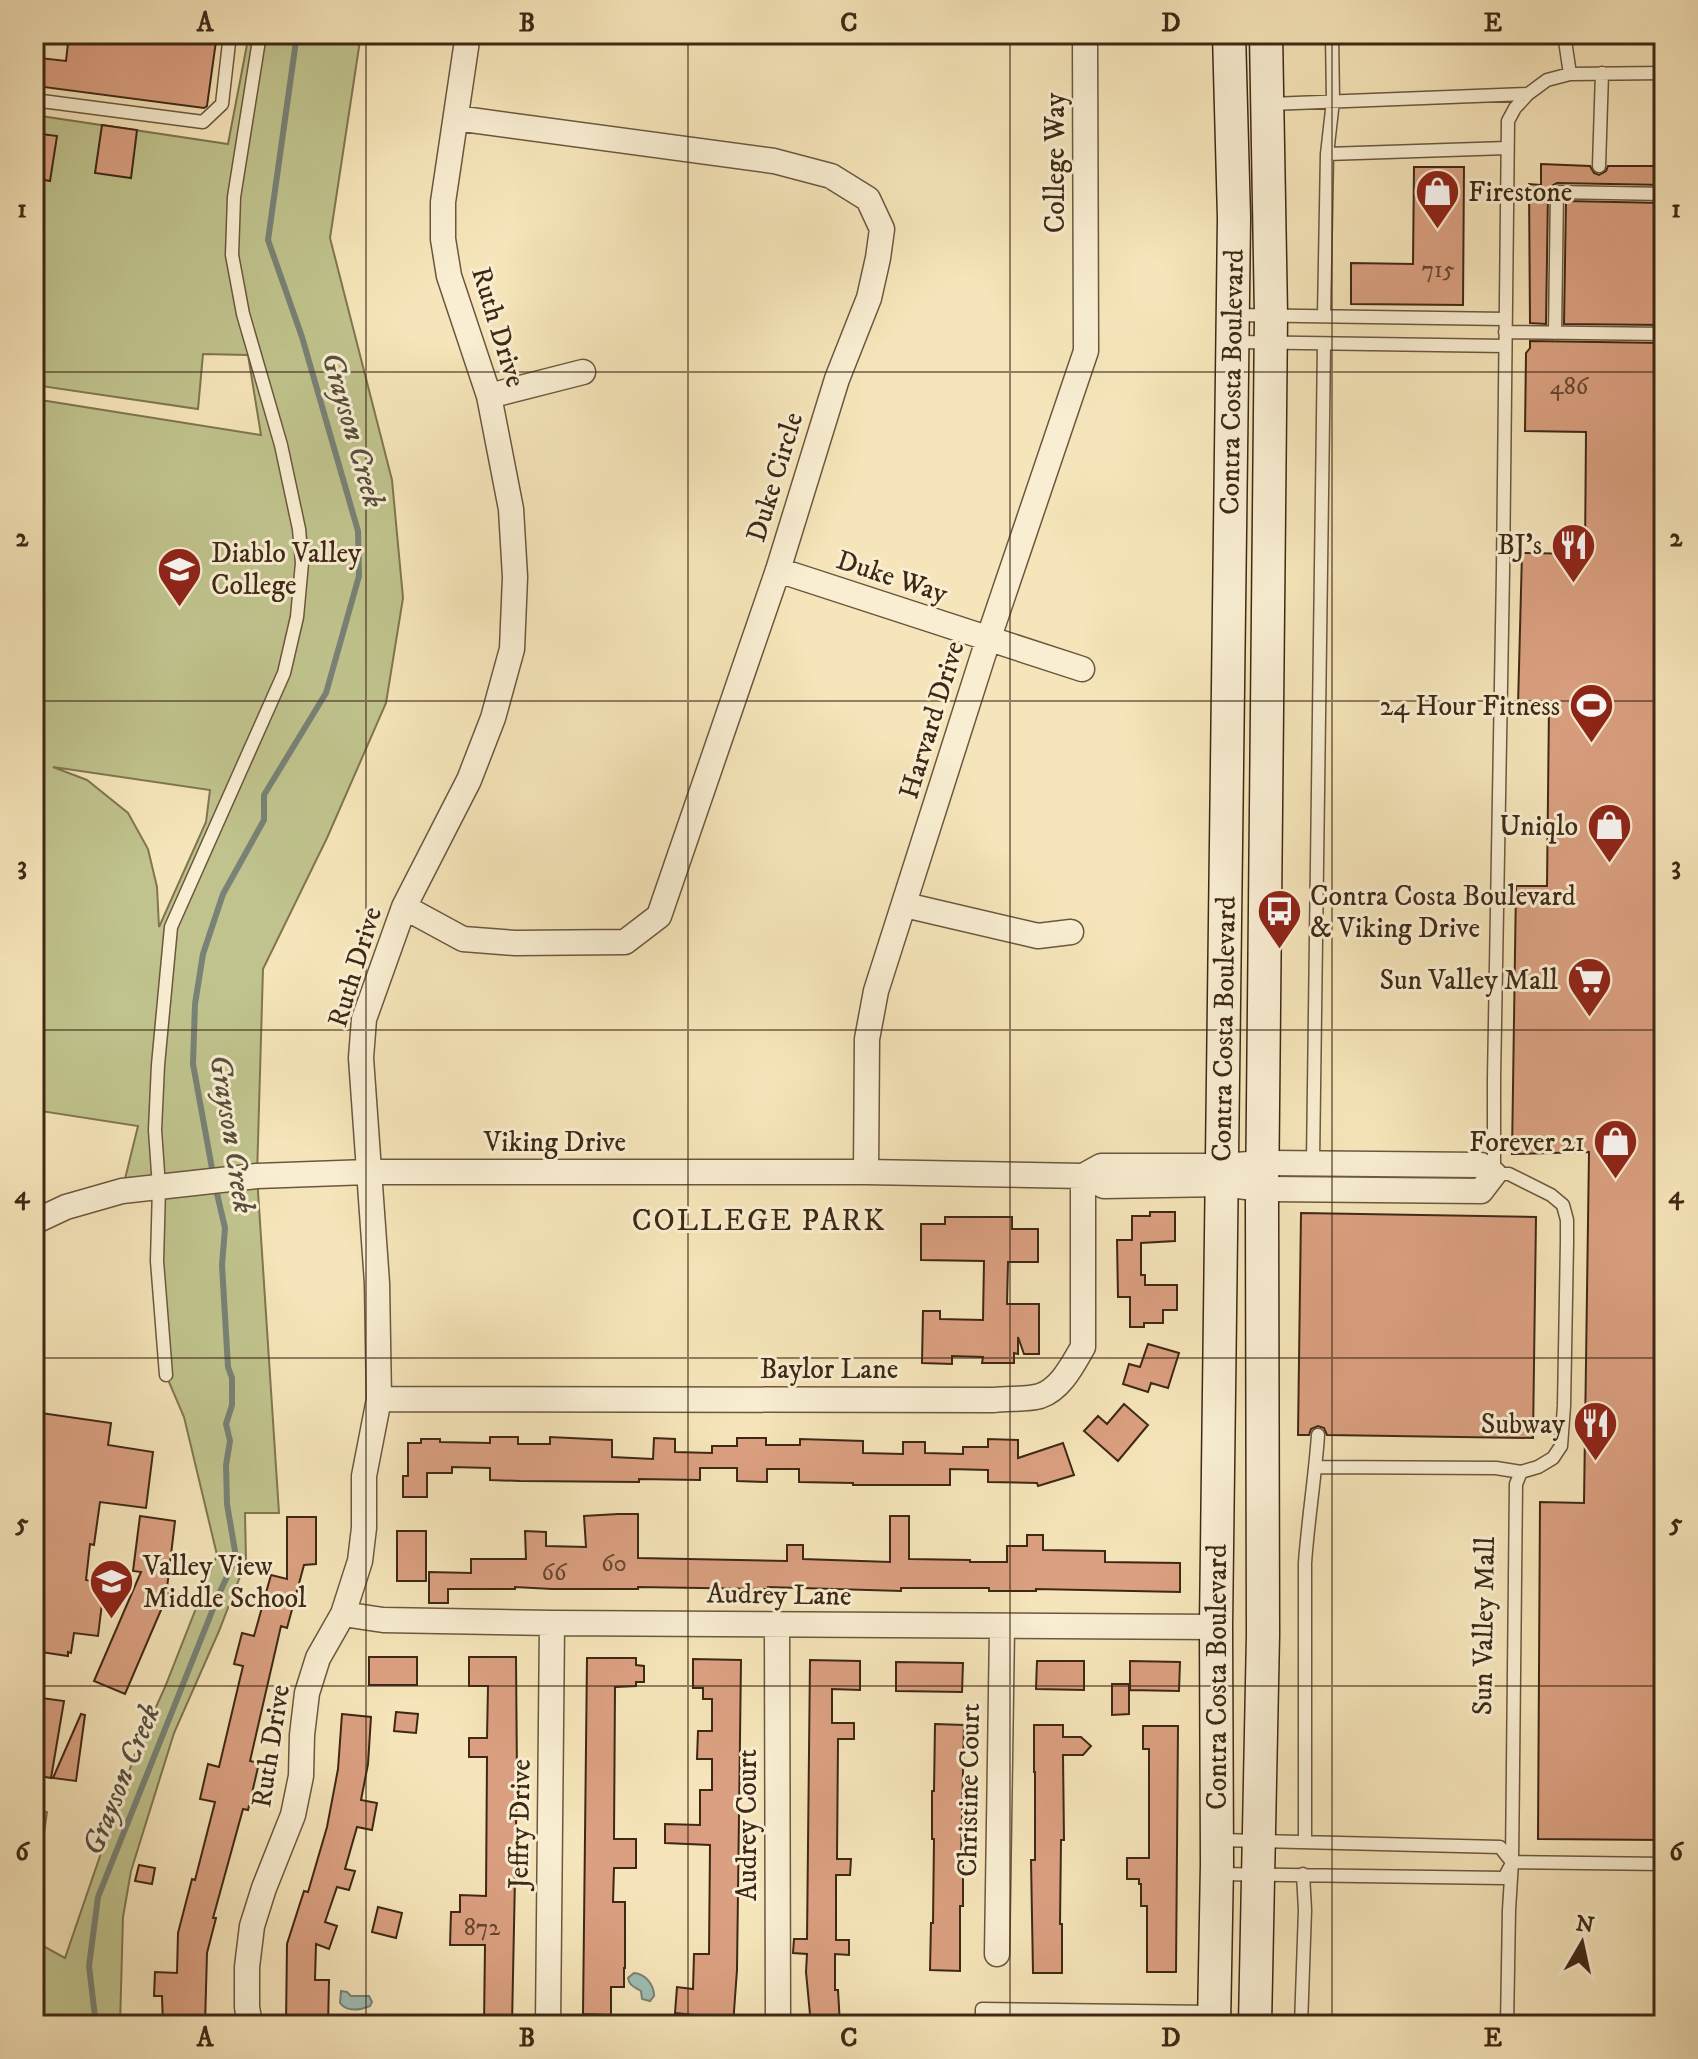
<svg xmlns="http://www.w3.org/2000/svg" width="1698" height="2059" viewBox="0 0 1698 2059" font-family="'IM FELL DW Pica',serif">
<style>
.green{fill:#c0c38d;stroke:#7f7651;stroke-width:2;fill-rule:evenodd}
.water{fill:#9ebeb6;stroke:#788276;stroke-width:2}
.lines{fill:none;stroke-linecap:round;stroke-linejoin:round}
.stream{stroke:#788276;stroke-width:6}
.building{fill:#dba081;stroke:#3e2815;stroke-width:2}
.service-casing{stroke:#6c573e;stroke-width:15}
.minor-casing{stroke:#6c573e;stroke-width:27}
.secondary-casing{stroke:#3e2815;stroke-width:35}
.service{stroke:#f9eed2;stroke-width:12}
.minor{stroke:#f9eed2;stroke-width:24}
.secondary{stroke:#f9eed2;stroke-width:32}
.grid{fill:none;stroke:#3e2815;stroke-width:2;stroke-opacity:0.55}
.labels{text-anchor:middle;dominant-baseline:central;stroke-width:6;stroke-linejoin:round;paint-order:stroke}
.number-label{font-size:24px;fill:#654630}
.street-label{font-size:28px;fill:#3e2815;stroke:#f9eed2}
.poi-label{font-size:28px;fill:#3e2815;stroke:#f9eed2;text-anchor:end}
.water-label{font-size:30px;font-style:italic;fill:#564e3d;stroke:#f9eed2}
.neighbourhood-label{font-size:30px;letter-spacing:2px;fill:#3e2815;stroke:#f9eed2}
.neatline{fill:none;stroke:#3e2815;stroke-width:3}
.grid-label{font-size:26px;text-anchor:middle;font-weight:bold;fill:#3e2815}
</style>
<rect width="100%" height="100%" fill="#f6e5ba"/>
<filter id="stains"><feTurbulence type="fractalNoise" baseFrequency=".0025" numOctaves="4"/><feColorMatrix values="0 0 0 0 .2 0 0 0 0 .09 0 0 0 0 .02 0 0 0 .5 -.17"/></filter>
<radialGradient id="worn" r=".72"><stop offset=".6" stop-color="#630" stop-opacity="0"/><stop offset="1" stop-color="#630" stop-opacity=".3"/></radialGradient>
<path class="green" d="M249,34h112l-31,204 62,242 11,118 -17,105 -59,135 -64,131 -6,207 22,337h-34l1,48 -27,70 -45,102 -43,138 -8,46 -3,108h-86v-84l31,17 70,-204 30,-67 52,-132 -33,-138 -18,-42 -7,-188 -37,4 16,-65 -104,-16v-711l227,36 -13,-80 -45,-1 -5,55 -164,-24v-270l194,29zM53,767l157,23 -4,32 -47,105 -2,-40 -9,-38 -20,-36 -41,-33z
M34,1810l13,2 -5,35 -8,-1z"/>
<path class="water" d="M634,1973c11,1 20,11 20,23l-4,5 -8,-2 -1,-8c-6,-4 -12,-5 -13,-13z
M341,1991l6,1 4,4h18l3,6 -2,4c-10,4 -23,6 -30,-3z"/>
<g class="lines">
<path class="stream" d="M213,1174l-20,-110 2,-60 8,-50 20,-60 41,-74v-25l62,-102 33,-117 -1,-45 -56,-194 -34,-97 29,-206
M96,2025l-7,-59 9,-69 121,-303 17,-37 -9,-53 -1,-39 4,-24 -4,-17 6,-19v-27l-4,-11 -6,-102 3,-37 -10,-43"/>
</g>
<path class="building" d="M69,34h148l-10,72 -3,2 -168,-22 4,-28 26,3z
M102,125l35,5 -6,48 -36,-5z
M34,133l23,3 -7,45 -16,-3z
M1541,164l49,2 4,7 5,2 7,-4 2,-5h56v19l-107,-2 -7,4 -2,5 -2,132 -16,-1 -1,-139 12,1z
M1414,167h50l-1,138 -112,-1v-41l62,1z
M1566,201l98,2v122l-100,-1z
M1530,341l134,2v1497l-126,-1 2,-337 44,1 5,-351 -77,2 4,-268h31l2,-180h-31l4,-153 63,1 1,-122 -61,-1 1,-78 4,-5z
M1150,1212h25v29l-34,2v32h4v10h32v25h-14v13h-19v4h-14v-30h-12l-1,-57h15v-24h18z
M1301,1213l235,4 -3,221 -206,-3 -3,-7 -6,-2 -7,3 -2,6h-11z
M945,1217h67v12h26v33h-30l-1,42h32v50h-15l-6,-17v17l-4,-1v10h-32l1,-6 -31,-1v8l-30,-1 1,-52h17v8l43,1 1,-59 -63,-1v-36h24z
M1148,1344l31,9 -11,35 -17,-5 -3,9 -25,-8 6,-20 11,3z
M1124,1404l24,21 -30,36 -34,-30 14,-15 9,8z
M34,1412l77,11 -3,22 45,7 -7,56 -46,-6 -6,43 -4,-1 -4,36 15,3v3l3,1 -6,49 -24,-3 -3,20 -3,-1v4l-34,-5z
M490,1437h28v7h32v-7l62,3v17l41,2 1,-21 21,1v13l37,1v-7h25v-8h29v7h34v-6l63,2v12l40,1v-12h22v11l38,1v-7h25v-8l30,1v18l45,-15 11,32 -36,11 -1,-3 -49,-1v-12l-38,-1v16h-97v-2l-54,-1v-13h-32v13l-30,-1v-13h-37v12l-61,-1v3l-119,-1 -30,-1v-12l-38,-1v6h-25v24h-24v-21h5v-33h13v-4h19v3l50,1z
M618,1514h20v44l149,3v-16h16v14l87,3v-46h19v43l61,1v2h37v-16h20v-11h16v15l62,1v11l75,1v29l-144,-3v2h-47v-3h-88v3l-133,-4v2l-130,-2v2h-86l-37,-2v2h-67v14h-19v-31l42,1v-14h55l-1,-28 21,1v14l40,1 -2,-31z
M140,1516l35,5 -8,67 3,1 -45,105 -31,-13 47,-109 -8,-1z
M287,1517h29v47l-12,1 -17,63 -6,-2 -31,135 9,2 -11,47 -5,-1 -30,109h3l-9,35 -2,72h-42l-1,-29h-8l1,-24 22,1 1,-40 14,-54 3,1 20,-78 -15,-3 8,-35 11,3 24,-101 -9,-2 8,-31 12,3 17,-61 16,4z
M397,1531h29v50h-29z
M369,1657h48v28h-48z
M469,1657h47l1,122 -5,246h-28l1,-80h-35l1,-33h9v-17l26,1 1,-139h-18v-19h18l1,-52h-19z
M587,1658h49v7l8,1v16h-8v4l-21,1 -1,152h22v29h-22l-1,34h12v66h-1v19h-13v28l-28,-1z
M693,1659l48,1 -4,310 -4,55h-30l1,-9 -29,-3 2,-26 16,2 1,-35h15l1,-109 -45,-2v-19l35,1v-35h12v-31h-15l1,-28h14v-32h-9v-11h-10z
M810,1660l50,1v29l-28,-1v34h22v16h-16l-1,120h14l-1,16h-14v65h13v15l-14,-1v36h3l2,35h-29l-5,-53 1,-18 -14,-1 1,-14h13z
M1037,1661h47v29l-48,-1z
M1130,1661l50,1 -1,29 -49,-1z
M896,1662l67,1 -1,29 -66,-1z
M1112,1684h17v30l-17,1z
M34,1697l30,4 -13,77 -17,-3z
M396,1712l22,2 -2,19 -22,-2z
M81,1714l4,1 -9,66 -23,-3z
M342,1714l29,3 -3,47 -7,36 16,3 -5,27 -15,-3 -12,42 10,2 -6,19 -12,-3 -12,35 12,4 -8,23 -13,-5 -1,36h14l-1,45h-42l1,-81 17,-53 4,1 19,-65 11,-58z
M935,1724l29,1 -3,134h2v47h-3v65l-30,-1 1,-47h2l1,-84h-2v-48h2z
M1034,1725h29v12h18l10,9 -8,9h-20l1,85h-3l-1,84h2v49h-29l-2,-113h4v-88h-1z
M1143,1726h35l-2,246h-29v-66h-6v-22h-2v-5h-12v-21h22v-109h-6z
M139,1865l16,3 -3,16 -17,-3z
M378,1907l24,6 -6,25 -24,-6z"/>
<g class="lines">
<defs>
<path id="service" d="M1564,34l6,40
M34,35l6,1
M34,100l169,22 19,-18 8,-70
M1269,104l259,-10 19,-14 23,-6 94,-1
M1327,154l6,-53 -1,-67
M1599,166l3,-93
M1233,315l272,4
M1324,316l3,-162 180,-6
M1505,332l159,2
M1555,333l2,-141 107,2
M1236,342l269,4
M1313,1162l11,-818
M166,1375l-9,-114 2,-74 -4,-57 3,-65 13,-138 113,-254 13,-56 5,-54 -3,-34 -18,-84 -38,-131 -11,-59 2,-58 26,-163
M1316,1467l180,1 25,4
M1219,1840l281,7 12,15
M1305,1842v-279c3,-43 10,-85 13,-128
M1512,1862l152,2
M1217,1874l287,4 7,-13
M982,2025v-16l230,3
M1301,2025l4,-115 -2,-36
M1507,2025l2,-115 3,-48 4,-378 5,-12 17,-5 15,-9 8,-12 3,-40 3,-164v-22l-4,-15 -12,-10 -42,-21h-15v-95l9,-508 5,-450 7,-13 13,-14"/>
<path id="minor" d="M489,396l94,-24
M778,570l304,99
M905,905l133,31 33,-4
M404,907l59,32 52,4 110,-1 34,-26 119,-346 59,-191 32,-81 9,-40 4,-29 -14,-30 -37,-23 -57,-15 -318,-43
M866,1172l1,-133 9,-48 112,-351 98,-289 -1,-317
M34,1222l32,-15 56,-16 135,-15 111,-4h498l217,4 21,10 118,-2 40,5 219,2 13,-17 -13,-9 -218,-2 -41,3h-121l-18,10
M379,1399l615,1c14,-2 32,0 46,-4 21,-7 33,-32 43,-49v-171
M343,1614l40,6 169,3 664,4
M777,1624l1,401
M997,1954l5,-326
M250,2025l-3,-18v-40l5,-41 12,-38 29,-73 8,-39 1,-41 5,-42 11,-35 25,-44 17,-53 4,-33v-52l15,-77 -2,-116 -16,-225 3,-39 40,-112 65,-127 24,-62 19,-69 3,-72 -4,-68 -22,-113 -40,-120 -6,-37v-37l25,-168
M548,2025l4,-402"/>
<path id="secondary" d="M1214,2025l3,-161 -1,-237 18,-1409 -5,-184
M1255,2025l8,-390 -1,-431 9,-889 -5,-281"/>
</defs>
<use href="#service" class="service-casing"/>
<use href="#minor" class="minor-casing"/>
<use href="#secondary" class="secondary-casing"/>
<use href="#service" class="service"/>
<use href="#minor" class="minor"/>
<use href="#secondary" class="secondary"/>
</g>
<path class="grid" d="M366,34v1991M688,34v1991M1010,34v1991M1332,34v1991M34,372h1630M34,701h1630M34,1030h1630M34,1358h1630M34,1686h1630"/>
<defs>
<symbol id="shop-pin" viewBox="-11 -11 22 30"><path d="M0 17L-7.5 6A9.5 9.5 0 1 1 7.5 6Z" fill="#8f2418" stroke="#f9eed2"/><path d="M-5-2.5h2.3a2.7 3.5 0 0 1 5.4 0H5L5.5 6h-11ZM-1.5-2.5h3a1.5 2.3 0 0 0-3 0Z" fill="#fff"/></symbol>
<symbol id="restaurant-pin" viewBox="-11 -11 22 30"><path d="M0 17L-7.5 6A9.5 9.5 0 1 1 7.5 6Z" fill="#8f2418" stroke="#f9eed2"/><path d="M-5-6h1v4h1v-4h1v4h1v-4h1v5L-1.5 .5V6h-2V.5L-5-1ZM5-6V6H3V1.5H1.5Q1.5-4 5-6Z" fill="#fff"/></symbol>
<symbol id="university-pin" viewBox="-11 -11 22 30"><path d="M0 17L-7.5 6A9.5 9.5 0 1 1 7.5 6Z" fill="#8f2418" stroke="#f9eed2"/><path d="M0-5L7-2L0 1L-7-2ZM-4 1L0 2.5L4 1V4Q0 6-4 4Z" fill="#fff"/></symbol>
<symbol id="stadium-pin" viewBox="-11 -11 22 30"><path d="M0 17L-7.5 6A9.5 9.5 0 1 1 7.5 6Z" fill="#8f2418" stroke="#f9eed2"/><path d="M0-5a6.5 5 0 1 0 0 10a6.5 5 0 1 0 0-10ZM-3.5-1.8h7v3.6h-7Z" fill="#fff"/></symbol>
<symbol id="bus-pin" viewBox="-11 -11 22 30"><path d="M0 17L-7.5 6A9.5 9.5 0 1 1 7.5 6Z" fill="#8f2418" stroke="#f9eed2"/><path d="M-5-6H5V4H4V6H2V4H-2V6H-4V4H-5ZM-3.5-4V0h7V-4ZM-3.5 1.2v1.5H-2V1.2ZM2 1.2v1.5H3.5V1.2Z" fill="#fff"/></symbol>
<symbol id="supermarket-pin" viewBox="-11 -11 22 30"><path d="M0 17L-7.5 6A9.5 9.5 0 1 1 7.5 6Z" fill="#8f2418" stroke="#f9eed2"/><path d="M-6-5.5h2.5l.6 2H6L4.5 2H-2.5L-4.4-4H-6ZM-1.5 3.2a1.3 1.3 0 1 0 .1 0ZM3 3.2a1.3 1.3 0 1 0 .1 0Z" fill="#fff"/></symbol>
<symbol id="school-pin" viewBox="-11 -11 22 30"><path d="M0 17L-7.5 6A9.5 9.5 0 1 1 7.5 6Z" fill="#8f2418" stroke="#f9eed2"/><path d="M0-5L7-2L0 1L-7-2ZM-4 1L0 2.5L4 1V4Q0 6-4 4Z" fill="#fff"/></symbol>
</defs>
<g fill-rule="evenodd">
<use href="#shop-pin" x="1412" y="166" width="51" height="69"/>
<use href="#restaurant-pin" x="1548" y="520" width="51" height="69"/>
<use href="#university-pin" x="154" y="544" width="51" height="69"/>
<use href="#stadium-pin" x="1566" y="680" width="51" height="69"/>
<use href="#shop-pin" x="1584" y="800" width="51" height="69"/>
<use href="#bus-pin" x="1254" y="886" width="51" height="69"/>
<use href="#supermarket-pin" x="1564" y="954" width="51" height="69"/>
<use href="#shop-pin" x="1590" y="1116" width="51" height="69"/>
<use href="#restaurant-pin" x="1570" y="1398" width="51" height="69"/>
<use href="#school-pin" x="86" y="1556" width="51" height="69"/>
</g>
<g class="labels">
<g class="number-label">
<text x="1438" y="270">715</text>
<text x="1569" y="387">486</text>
<text x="614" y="1564">60</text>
<text x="554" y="1573">66</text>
<text x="482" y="1928">872</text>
</g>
<g class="street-label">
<text transform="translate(1055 163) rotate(-90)">College Way</text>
<text transform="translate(498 327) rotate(73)">Ruth Drive</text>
<text transform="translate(1232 382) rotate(-89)">Contra Costa Boulevard</text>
<text transform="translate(775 477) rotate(-73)">Duke Circle</text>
<text transform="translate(892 577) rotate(18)">Duke Way</text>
<text transform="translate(932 720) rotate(-73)">Harvard Drive</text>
<text transform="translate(355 967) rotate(-73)">Ruth Drive</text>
<text transform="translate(1224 1029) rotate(-89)">Contra Costa Boulevard</text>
<text x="555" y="1142">Viking Drive</text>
<text x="829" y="1369">Baylor Lane</text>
<text transform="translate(779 1595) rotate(1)">Audrey Lane</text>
<text transform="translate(1484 1626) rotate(-89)">Sun Valley Mall</text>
<text transform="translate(1217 1677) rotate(-90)">Contra Costa Boulevard</text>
<text transform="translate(271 1746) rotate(-81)">Ruth Drive</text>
<text transform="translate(969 1790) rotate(-89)">Christine Court</text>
<text transform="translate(520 1824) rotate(-89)">Jeffry Drive</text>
<text transform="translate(747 1825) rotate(-90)">Audrey Court</text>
</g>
<g class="poi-label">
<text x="1468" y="192" text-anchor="start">Firestone</text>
<text x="1542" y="545">BJ's</text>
<text x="211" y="553" text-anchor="start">Diablo Valley<tspan x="211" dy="32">College</tspan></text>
<text x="1560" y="706">24 Hour Fitness</text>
<text x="1578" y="826">Uniqlo</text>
<text x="1310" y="896" text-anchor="start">Contra Costa Boulevard<tspan x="1310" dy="32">&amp; Viking Drive</tspan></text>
<text x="1558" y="980">Sun Valley Mall</text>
<text x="1585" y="1142">Forever 21</text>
<text x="1565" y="1424">Subway</text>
<text x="143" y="1566" text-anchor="start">Valley View<tspan x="143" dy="32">Middle School</tspan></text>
</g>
<g class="water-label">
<text transform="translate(352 430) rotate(74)">Grayson Creek</text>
<text transform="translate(231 1134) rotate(81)">Grayson Creek</text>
<text transform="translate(122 1780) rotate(-68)">Grayson Creek</text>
</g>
<g class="neighbourhood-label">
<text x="759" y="1221">COLLEGE PARK</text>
</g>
</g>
<rect width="1698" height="2059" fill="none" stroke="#f6e5ba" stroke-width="88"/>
<g transform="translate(1582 1943) rotate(9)" stroke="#f9eed2" stroke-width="6" paint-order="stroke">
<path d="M0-6L14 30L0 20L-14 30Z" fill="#3e2815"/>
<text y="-12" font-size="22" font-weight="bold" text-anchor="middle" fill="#3e2815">N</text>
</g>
<rect x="44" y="44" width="1610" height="1971" class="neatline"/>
<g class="grid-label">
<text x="205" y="31">A</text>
<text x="527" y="31">B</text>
<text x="849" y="31">C</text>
<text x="1171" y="31">D</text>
<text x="1493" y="31">E</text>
<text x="22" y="217">1</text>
<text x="1676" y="217">1</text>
<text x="22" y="546">2</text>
<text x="1676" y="546">2</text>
<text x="22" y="874">3</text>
<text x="1676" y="874">3</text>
<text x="22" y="1203">4</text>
<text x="1676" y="1203">4</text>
<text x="22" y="1531">5</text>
<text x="1676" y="1531">5</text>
<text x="22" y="1860">6</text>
<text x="1676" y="1860">6</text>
<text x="205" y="2046">A</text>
<text x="527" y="2046">B</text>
<text x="849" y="2046">C</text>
<text x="1171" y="2046">D</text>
<text x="1493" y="2046">E</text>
</g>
<rect width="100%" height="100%" filter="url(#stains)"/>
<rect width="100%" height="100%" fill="url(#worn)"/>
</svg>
